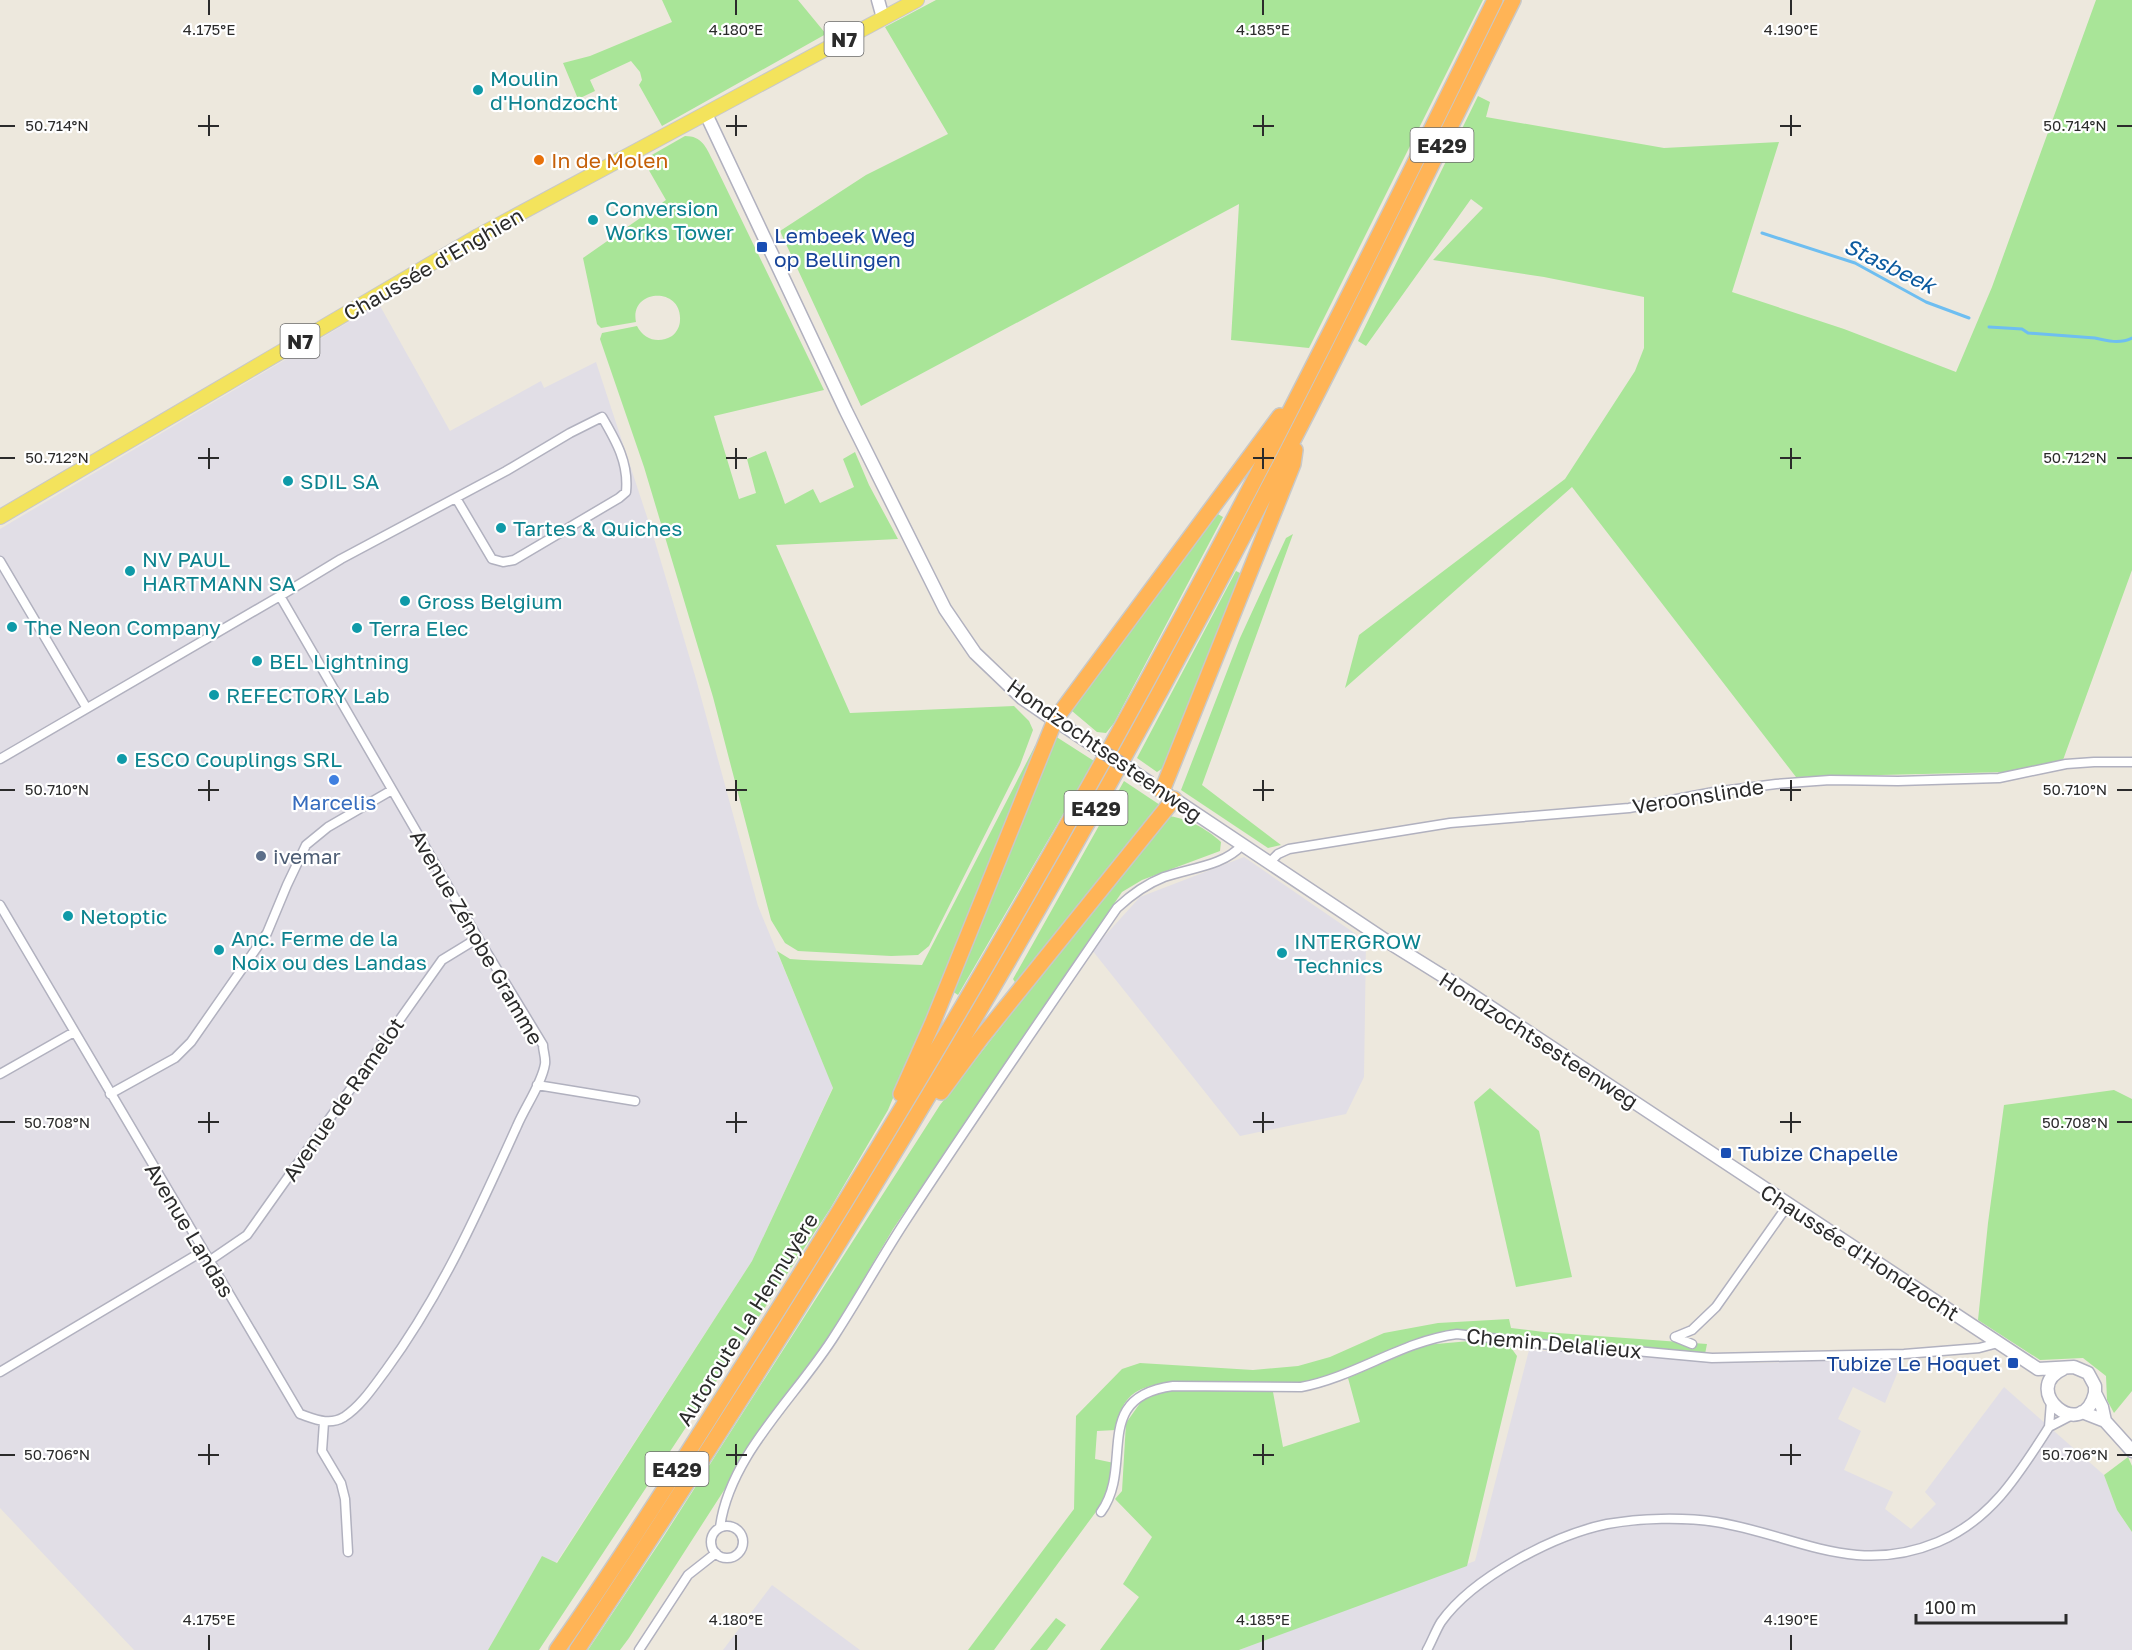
<svg xmlns="http://www.w3.org/2000/svg" width="2132" height="1650" viewBox="0 0 2132 1650" font-family="'Golos Text',sans-serif">
<style>
.industrial{fill:#e1dee6}
.green{fill:#a9e598}
.lines{fill:none;stroke-linecap:round;stroke-linejoin:round}
.stream{stroke:#6ebef1;stroke-width:3}
.street-casing{stroke:#b1b1bf;stroke-width:11}
.secondary-casing{stroke:#b1b1bf;stroke-width:15}
.primary-casing{stroke:#c8c8c8;stroke-width:16}
.highway-casing{stroke:#c8c8c8;stroke-width:18}
.street{stroke:#fff;stroke-width:8}
.secondary{stroke:#fff;stroke-width:12}
.primary{stroke:#f3e35c;stroke-width:14}
.highway{stroke:#ffb456;stroke-width:15}
.secondary-bridge-casing{stroke:#b1b1bf;stroke-width:15;stroke-linecap:butt}
.secondary-bridge{stroke:#fff;stroke-width:12}
.ticks{fill:none;stroke:#2b2b2b;stroke-width:2}
.culture-dot{fill:#0f9aa8;stroke:#fff;stroke-width:2}
.food-dot{fill:#e8710a;stroke:#fff;stroke-width:2}
.transit-dot{fill:#1a4fb4;stroke:#fff;stroke-width:2}
.shop-dot{fill:#3f7fe0;stroke:#fff;stroke-width:2}
.service-dot{fill:#5c6f8a;stroke:#fff;stroke-width:2}
.labels{text-anchor:middle;dominant-baseline:central;stroke-width:4.5;stroke-linejoin:round;paint-order:stroke}
.shield{fill:#fff;stroke:#6b6b6b;stroke-width:1.5}
.shield-label{font-size:20px;font-weight:bold;fill:#2b2b2b}
.culture-label{font-size:21px;fill:#0d838f;stroke:#fff;text-anchor:start}
.food-label{font-size:21px;fill:#c56008;stroke:#fff;text-anchor:start}
.transit-label{font-size:21px;fill:#164399;stroke:#fff;text-anchor:start}
.street-label{font-size:21px;fill:#2b2b2b;stroke:#fff}
.shop-label{font-size:21px;fill:#366cbe;stroke:#fff}
.service-label{font-size:21px;fill:#4e5e75;stroke:#fff;text-anchor:start}
.water-label{font-size:22px;font-style:italic;fill:#0b5a9f;stroke:#fff}
.ticks-label{font-size:15px;text-anchor:middle;fill:#2b2b2b;stroke:#fff;stroke-width:4.5;stroke-linejoin:round;paint-order:stroke}
</style>
<rect width="100%" height="100%" fill="#ede8dd"/>
<path class="industrial" d="M379,304l71,127 91,-50 3,7 52,-26 57,173 43,144 62,227 75,181 -81,174 -196,302 -14,-7 -54,94h-354l-134,-142v-979z
M1244,857l122,84 -2,136 -18,37 -106,22 -148,-186 48,-53z
M1529,1350l231,13 144,-6 -19,46 -32,-16 -15,32 23,12 -17,39 49,22 -8,17 26,20 25,-25 -11,-12 79,-105 100,88 13,35 15,22v118h-893l236,-89z
M772,1585l88,65h-137z"/>
<path class="green" d="M662,0h136l28,34 -164,92 -23,-41 3,-5 -2,-8 -9,-11 -41,19 5,11 -17,8 -15,-36 27,-7 82,-34z
M936,0h547l-174,348 -78,-8 8,-136 -378,202 -81,-175 86,-56 82,-41 -63,-107z
M2096,0h36v570l-69,190 -56,12 -211,5 -224,-290 -227,201 14,-53 206,-156 70,-108 9,-23v-51l-100,-20 -111,-17 50,-52 -12,-9 -105,147 -8,-5 120,-245 12,6 -4,15 178,31 115,-6 -47,150 112,37 112,43 36,-85z
M685,136c17,0 21,11 28,25l111,229 -110,26 25,83 17,-6 -9,-34 19,-8 19,53 28,-15 7,14 34,-16 -11,-28 12,-7 14,33 29,54 -122,6 74,168 164,-7 15,15 4,9 -13,35 -91,181 -11,9 -27,1 -93,-5 -13,-8 -14,-23 -58,-223 -69,-230 -44,-128 2,-6 35,-7c7,14 22,18 35,10 5,-4 8,-10 8,-16 2,-34 -51,-31 -44,2l-35,6 -4,-4 -14,-66 83,-58 -23,-40z
M1216,513l7,4 -109,206 -8,10 -9,-1 -25,-21 1,-8z
M1293,534l-91,251 79,60 -13,3 -87,-58 59,-152 46,-100z
M1236,571l6,3 -76,192 -9,6 -20,-14z
M1055,736l39,25 -136,234 -6,-4z
M1035,746l5,1 -152,363 -58,99 -291,441h-51l54,-94 15,7 195,-302 81,-173 -56,-137 13,8 14,1 118,5z
M1124,781l36,24 -142,182 -5,-8z
M1166,816c20,1 41,13 55,26l-1,9 -78,29 -20,12 -229,337 -56,95 -89,129 -119,185 -9,12h-32l76,-114 276,-431z
M1490,1088l49,43 33,146 -56,10 -42,-185z
M2114,1090l18,9v292l-18,22 -7,-13 -1,-24 -23,-18 -43,2 -62,-40 10,-97 16,-118z
M1509,1319l2,9 33,4 163,12 -2,10 -265,-20 -120,46c-50,11 -114,5 -166,5 -26,6 -34,20 -38,45l-19,1 -2,28 19,4 -3,25 -10,17 -107,145h-26l106,-141 2,-93 46,-47 18,-6 113,7 45,-4 32,-9 54,-24 54,-10z
M1481,1340l28,5 8,11 -50,210 -228,84h-139l39,-53 -16,-13 29,-47 -37,-38 7,-8 4,-68 17,-24 26,-9 104,2 10,55 77,-25 -12,-44 77,-33z
M2128,1457l4,9v66l-15,-22 -13,-35z
M1056,1618l10,7 -19,25h-17z"/>
<g class="lines">
<path class="stream" d="M1762,233l93,30 71,39 43,16
M1989,327l33,2 6,4 67,5c12,3 25,6 37,0"/>
<defs>
<path id="street" d="M0,561l86,146
M0,759l280,-163 61,-37 165,-88 64,-38 32,-16c14,24 27,46 24,75l-7,6 -105,62 -11,2 -11,-3 -36,-61
M1269,863l9,-9 11,-5 161,-26 179,-15 85,-16 62,-8 54,-4 68,1 101,-3 67,-14 28,-2h38
M0,905l300,509c15,5 29,12 44,3 17,-11 30,-31 42,-47 55,-75 93,-160 131,-244 8,-19 25,-43 28,-62 1,-6 -2,-13 -2,-19l-65,-107 -198,-342
M0,1074l74,-42
M537,1085l98,16
M110,1094l65,-36 16,-16 76,-109 20,-48 19,-40 22,-18 64,-37
M209,1261l38,-26 195,-275 36,-22
M1675,1337l17,-7 24,-23 72,-102
M1675,1337l17,7
M0,1372l203,-121
M2051,1402l-2,25 25,-13
M324,1422l-2,29 19,32 4,16 3,53
M1101,1512c34,-47 -11,-115 72,-126l128,1c54,-10 101,-46 156,-53l135,16 44,1 76,7 192,-4 75,-6 19,-5
M711 1542a16 16 0 1 1 32 0a16 16 0 1 1-32 0Z
M720,1527c10,-73 77,-131 115,-192 24,-37 45,-75 69,-112 69,-106 141,-210 213,-315 14,-13 29,-24 47,-31 25,-9 60,-11 78,-32
M639,1650l49,-75 28,-22
M1427,1650c5,-9 9,-20 14,-28 32,-45 113,-87 166,-98 33,-6 76,-7 109,-2 80,13 138,55 222,20 53,-22 81,-68 111,-115"/>
<path id="secondary" d="M878,0l5,18
M706,114l140,297 99,198 30,44 47,45 38,26
M1168,795l217,145 69,43 584,386
M2038,1369l36,-2 14,6 7,13v7l7,14 3,14
M2063,1369c-44,20 19,76 32,24
M2082,1412l23,9 27,30"/>
<path id="primary" d="M0,517l478,-281 439,-236"/>
<path id="highway" d="M1162,791l131,-327 2,-14
M941,1092l40,-54 193,-239
M901,1094l32,-72 122,-302 225,-304
M557,1650c66,-94 127,-191 188,-288 155,-244 302,-494 439,-749 109,-202 210,-407 311,-613
M577,1650c222,-333 432,-675 621,-1029 110,-204 212,-413 315,-621"/>
</defs>
<use href="#street" class="street-casing"/>
<use href="#secondary" class="secondary-casing"/>
<use href="#primary" class="primary-casing"/>
<use href="#highway" class="highway-casing"/>
<use href="#street" class="street"/>
<use href="#secondary" class="secondary"/>
<use href="#primary" class="primary"/>
<use href="#highway" class="highway"/>
<defs>
<path id="secondary-bridge" d="M1064,726l86,57"/>
</defs>
<use href="#secondary-bridge" class="secondary-bridge-casing"/>
<use href="#secondary-bridge" class="secondary-bridge"/>
</g>
<path class="ticks" d="M209,0v15M736,0v15M1263,0v15M1791,0v15M209,115v21M736,115v21M1263,115v21M1791,115v21M0,126h15M198,126h21M726,126h21M1253,126h21M1780,126h21M2117,126h15M209,448v21M736,448v21M1263,448v21M1791,448v21M0,458h15M198,458h21M726,458h21M1253,458h21M1780,458h21M2117,458h15M209,780v21M736,780v21M1263,780v21M1791,780v21M0,790h15M198,790h21M726,790h21M1253,790h21M1780,790h21M2117,790h15M209,1112v21M736,1112v21M1263,1112v21M1791,1112v21M0,1122h15M198,1122h21M726,1122h21M1253,1122h21M1780,1122h21M2117,1122h15M209,1444v21M736,1444v21M1263,1444v21M1791,1444v21M0,1455h15M198,1455h21M726,1455h21M1253,1455h21M1780,1455h21M2117,1455h15M209,1635v15M736,1635v15M1263,1635v15M1791,1635v15"/>
<g class="culture-dot">
<circle cx="478" cy="90" r="6"/>
<circle cx="593" cy="220" r="6"/>
<circle cx="288" cy="481" r="6"/>
<circle cx="501" cy="528" r="6"/>
<circle cx="130" cy="571" r="6"/>
<circle cx="405" cy="601" r="6"/>
<circle cx="12" cy="627" r="6"/>
<circle cx="357" cy="628" r="6"/>
<circle cx="257" cy="661" r="6"/>
<circle cx="214" cy="695" r="6"/>
<circle cx="122" cy="759" r="6"/>
<circle cx="68" cy="916" r="6"/>
<circle cx="219" cy="950" r="6"/>
<circle cx="1282" cy="953" r="6"/>
</g>
<circle class="food-dot" cx="539" cy="160" r="6"/>
<g class="transit-dot">
<rect x="756" y="241" width="12" height="12" rx="3"/>
<rect x="1720" y="1147" width="12" height="12" rx="3"/>
<rect x="2007" y="1357" width="12" height="12" rx="3"/>
</g>
<circle class="shop-dot" cx="334" cy="780" r="6"/>
<circle class="service-dot" cx="261" cy="856" r="6"/>
<g class="labels">
<g class="shield">
<rect x="824.5" y="22" width="39" height="34" rx="4.5"/>
<rect x="1410.5" y="128" width="63" height="34" rx="4.5"/>
<rect x="280.5" y="324" width="39" height="34" rx="4.5"/>
<rect x="1064.5" y="791" width="63" height="34" rx="4.5"/>
<rect x="645.5" y="1452" width="63" height="34" rx="4.5"/>
</g>
<g class="shield-label">
<text x="844" y="39">N7</text>
<text x="1442" y="145">E429</text>
<text x="300" y="341">N7</text>
<text x="1096" y="808">E429</text>
<text x="677" y="1469">E429</text>
</g>
<g class="culture-label">
<text x="490" y="78">Moulin<tspan x="490" dy="24">d'Hondzocht</tspan></text>
<text x="605" y="208">Conversion<tspan x="605" dy="24">Works Tower</tspan></text>
<text x="300" y="481">SDIL SA</text>
<text x="513" y="528">Tartes &amp; Quiches</text>
<text x="142" y="559">NV PAUL<tspan x="142" dy="24">HARTMANN SA</tspan></text>
<text x="417" y="601">Gross Belgium</text>
<text x="24" y="627">The Neon Company</text>
<text x="369" y="628">Terra Elec</text>
<text x="269" y="661">BEL Lightning</text>
<text x="226" y="695">REFECTORY Lab</text>
<text x="134" y="759">ESCO Couplings SRL</text>
<text x="80" y="916">Netoptic</text>
<text x="231" y="938">Anc. Ferme de la<tspan x="231" dy="24">Noix ou des Landas</tspan></text>
<text x="1294" y="941">INTERGROW<tspan x="1294" dy="24">Technics</tspan></text>
</g>
<g class="food-label">
<text x="551" y="160">In de Molen</text>
</g>
<g class="transit-label">
<text x="774" y="235">Lembeek Weg<tspan x="774" dy="24">op Bellingen</tspan></text>
<text x="1738" y="1153">Tubize Chapelle</text>
<text x="2001" y="1363" text-anchor="end">Tubize Le Hoquet</text>
</g>
<g class="street-label">
<text transform="translate(433 264) rotate(-30)">Chaussée d'Enghien</text>
<text transform="translate(1105 750) rotate(35)">Hondzochtsesteenweg</text>
<text transform="translate(1698 796) rotate(-9)">Veroonslinde</text>
<text transform="translate(477 937) rotate(60)">Avenue Zénobe Gramme</text>
<text transform="translate(1539 1040) rotate(33)">Hondzochtsesteenweg</text>
<text transform="translate(343 1099) rotate(-55)">Avenue de Ramelot</text>
<text transform="translate(190 1230) rotate(59)">Avenue Landas</text>
<text transform="translate(1860 1252) rotate(33)">Chaussée d'Hondzocht</text>
<text transform="translate(747 1319) rotate(-58)">Autoroute La Hennuyère</text>
<text transform="translate(1554 1343) rotate(5)">Chemin Delalieux</text>
</g>
<g class="shop-label">
<text x="334" y="802">Marcelis</text>
</g>
<g class="service-label">
<text x="273" y="856">ivemar</text>
</g>
<g class="water-label">
<text transform="translate(1890 265) rotate(26)">Stasbeek</text>
</g>
</g>
<g class="ticks-label">
<text x="209" y="35">4.175°E</text>
<text x="736" y="35">4.180°E</text>
<text x="1263" y="35">4.185°E</text>
<text x="1791" y="35">4.190°E</text>
<text x="57" y="131">50.714°N</text>
<text x="2075" y="131">50.714°N</text>
<text x="57" y="463">50.712°N</text>
<text x="2075" y="463">50.712°N</text>
<text x="57" y="795">50.710°N</text>
<text x="2075" y="795">50.710°N</text>
<text x="57" y="1128">50.708°N</text>
<text x="2075" y="1128">50.708°N</text>
<text x="57" y="1460">50.706°N</text>
<text x="2075" y="1460">50.706°N</text>
<text x="209" y="1625">4.175°E</text>
<text x="736" y="1625">4.180°E</text>
<text x="1263" y="1625">4.185°E</text>
<text x="1791" y="1625">4.190°E</text>
</g>
<path d="M1916 1614v9h150v-9" fill="none" stroke="#2b2b2b" stroke-width="3"/>
<text x="1925" y="1614" font-size="18" fill="#2b2b2b" stroke="#ffffff" stroke-width="4.5" paint-order="stroke">100 m</text>
</svg>
